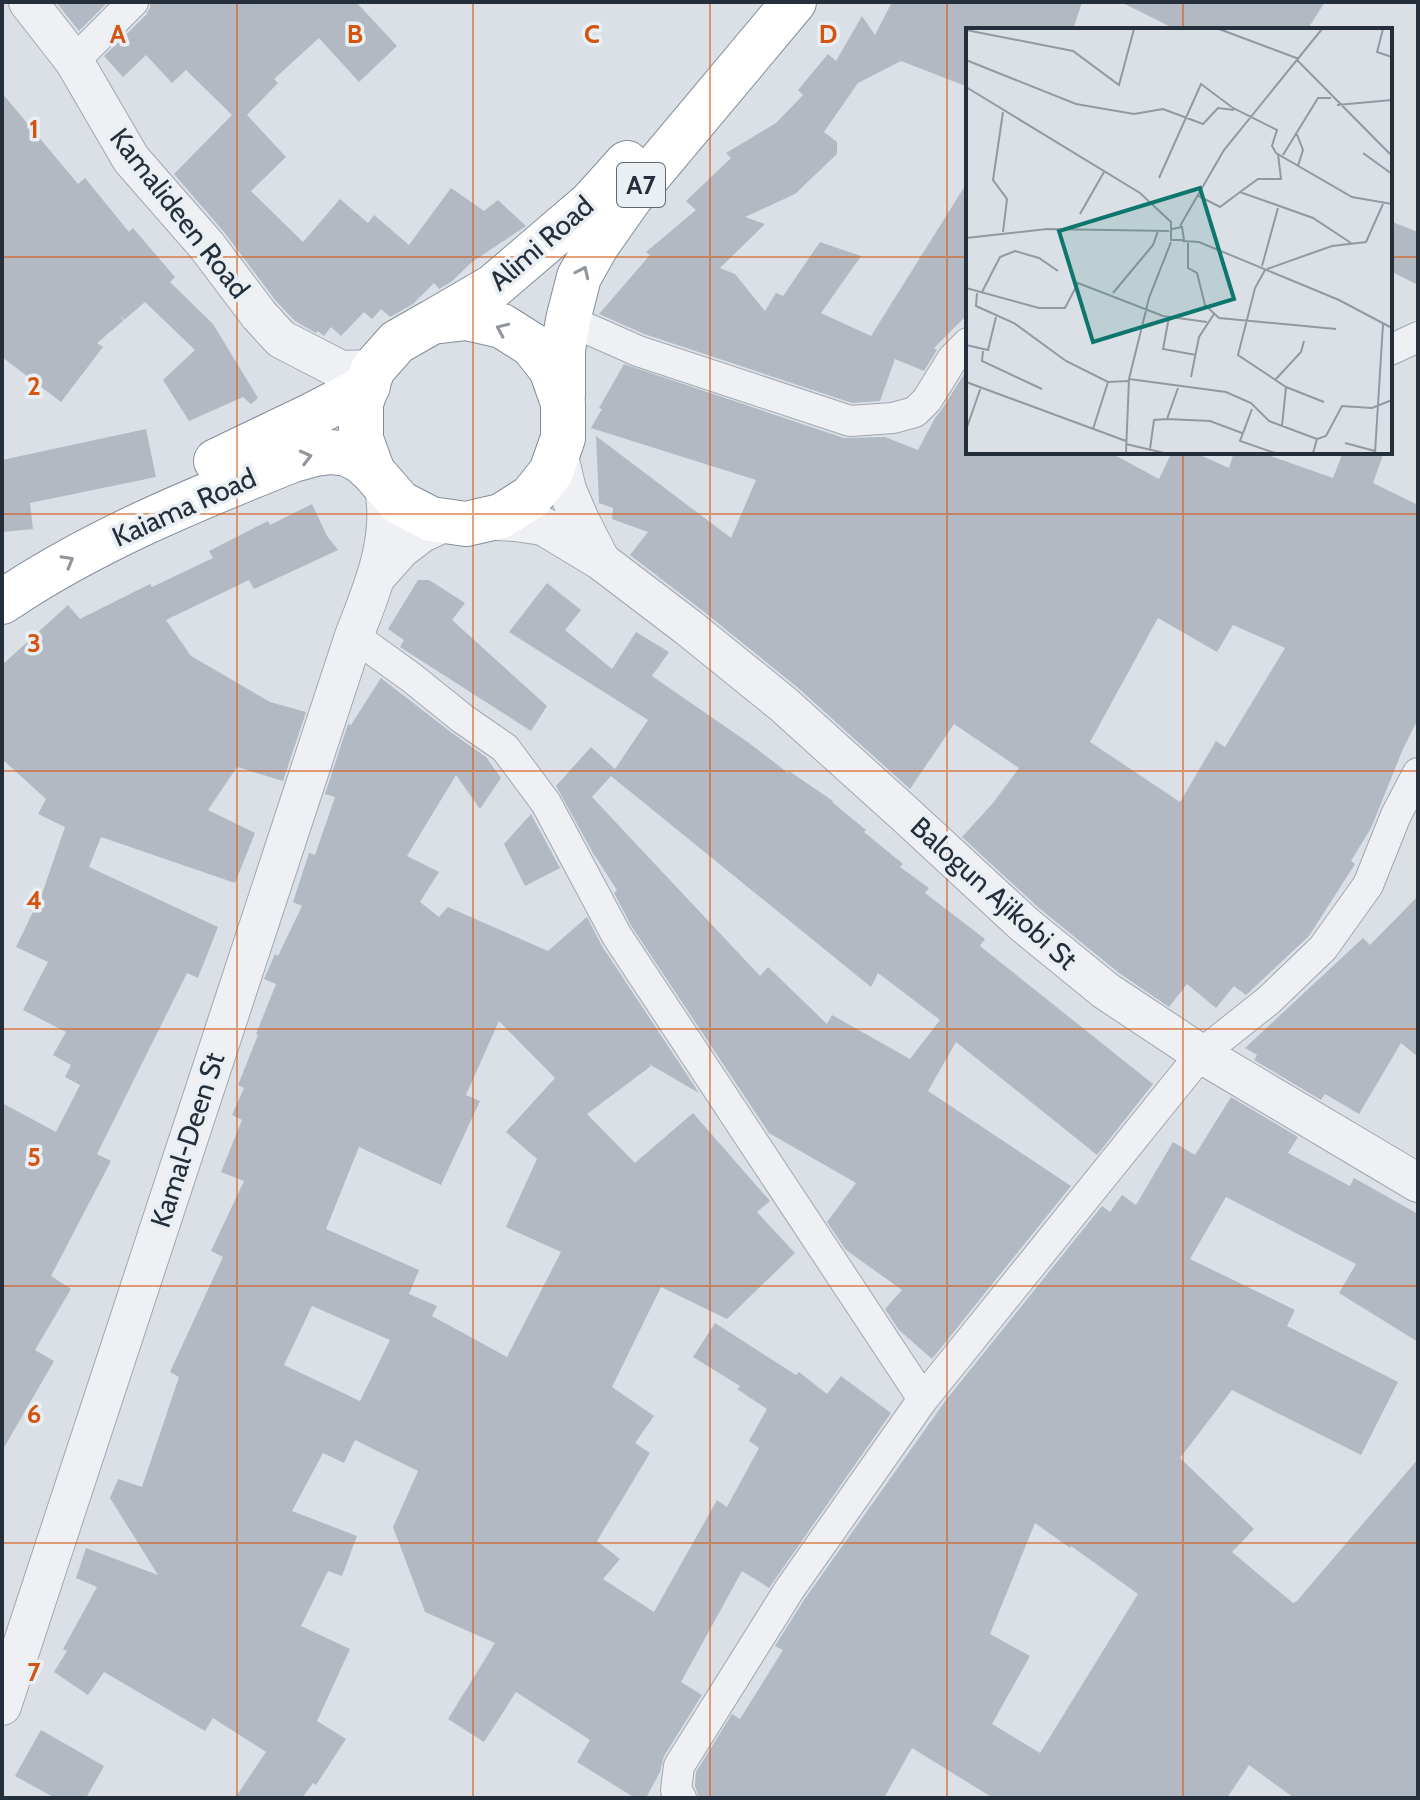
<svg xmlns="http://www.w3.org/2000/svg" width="1420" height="1800" viewBox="0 0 1420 1800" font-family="Cabin,sans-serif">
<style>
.building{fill:#b2b9c2;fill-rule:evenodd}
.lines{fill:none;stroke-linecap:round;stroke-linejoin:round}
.minor-casing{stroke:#a1a7b0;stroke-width:32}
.tertiary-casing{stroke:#a1a7b0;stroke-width:40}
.trunk-casing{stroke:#838e9c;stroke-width:46}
.minor{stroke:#eef0f4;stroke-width:30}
.tertiary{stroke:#eef0f4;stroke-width:38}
.trunk{stroke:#fff;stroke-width:44}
.oneway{stroke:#92979e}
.grid{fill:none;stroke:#d45511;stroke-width:2;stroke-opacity:0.55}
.labels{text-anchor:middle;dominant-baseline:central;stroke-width:7;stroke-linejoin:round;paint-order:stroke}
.shield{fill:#eaeff4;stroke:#606973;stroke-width:2}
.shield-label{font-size:26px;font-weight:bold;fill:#252f3c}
.street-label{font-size:28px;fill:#252f3c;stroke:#eaeff4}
.inset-road{fill:none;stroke:#9299a2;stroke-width:2}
.view{fill:#0f766e;fill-opacity:0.15;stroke:#0f766e;stroke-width:4}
.inset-edge{fill:none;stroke:#252f3c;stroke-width:4}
.grid-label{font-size:26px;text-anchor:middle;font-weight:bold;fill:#d45511;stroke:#eaeff4;stroke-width:7;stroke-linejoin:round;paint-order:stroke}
</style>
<rect width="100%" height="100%" fill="#dbe0e6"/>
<path class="building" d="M56,2h52l-29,29z
M150,2h206l41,44 -38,36 -40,-44 -45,41 4,4 -31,32 39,42 -35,34 52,51 37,-43 28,24 6,-8 35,30 42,-57 33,23 14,-11 28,26 -54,36 -21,20 -12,7 -5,-6 -21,21 -23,13 -9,-8 -9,10 -8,-7 -23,24 -10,-9 -7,9 -6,-5 -2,2 -21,-12 -19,-20 -52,-69 -50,-58 58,-59 -46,-45 -14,13 -26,-28 -23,22 -19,-21 42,-41 4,-8z
M892,2h190l-9,28h-105v57l-67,-26 -43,22 -34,49 13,10v12l-42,40 -50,23 20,7 -45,44 15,6 30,37 11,-18 7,3 37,-54 41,14 -40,57 50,23 97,-155v133l-34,34 3,2 -13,21 -29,-12 -15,42 -28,2 -208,-69 -45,-20 51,-59 -4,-3 50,-42 -10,-9 45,-43 -5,-5 50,-30 27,-28 -5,-5 30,-36 8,7 26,-45 13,19z
M1121,2h204l-18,28h-130z
M2,93l76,91 7,-6 44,54 4,-4 42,49 -5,5 43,42 45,74 -7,6 -8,-7 -54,24 -26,-41 32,-30 -50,-48 -21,18 -3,-5 2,6 -26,22 6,4 -42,55 -59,-45z
M1390,221l28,11v53l-28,-14z
M624,364l220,74 41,-1 33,13 17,-32 7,-9 26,-41v84h141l50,27 13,-27h21l36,16 5,-16h25l74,26 10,-26h41l-11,31 45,22v214l-15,30 -32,79 -20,33 4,3 -46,72 -63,59 -12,-9 -18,22 -29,-24 -18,23 -50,-34 -80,-65 -77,-71 31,-34 26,-35 -65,-44 -44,65 -113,-102 -94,-76 -73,-56 18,-23 -36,-13 1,-11 -14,-5 -3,-67 135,102 25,-58 -165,-52 11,-19 -3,-1zM1158,618l59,34 16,-27 52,23 -60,99 -9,-6 -36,61 -90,-60z
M146,429l10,48 -126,26 3,26 -31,3v-72z
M312,504l15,32 11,14 -84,39 -5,-9 -83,40 25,36 79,46 36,10 -23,69 -46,-14 -29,43 47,23 -20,50 -134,-46 -12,30 129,60 -20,51 -11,-5 -90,181 14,7 -60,115 20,13 -36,61 19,11 -52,90v-348l54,29 24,-47 -15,-8 6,-12 -18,-10 13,-23 -43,-22 25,-48 -32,-15 27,-56 22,-64 -27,-13 8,-15 -44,-40v-94l66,-60 12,14 70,-35 2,3 61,-29 -4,-7 59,-30 2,4z
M418,580h11l36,23 -13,17 95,86 -16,25 -131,-84 4,-7 -16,-11z
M547,583l34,27 -16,20 47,39 24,-37 33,20 -17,24 97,67 39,30 1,-2 44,30 -1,1 34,28 -2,2 39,32 -3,3 29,21 -4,5 60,46 -5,7 173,138 -56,71 -141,-113 -28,49 143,95 -139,173 -33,-29 -14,-21 17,-19 -56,-40 -19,-28 29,-39 -87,-50 -137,-206 -18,-34 3,-3 -24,-37 -37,-67 35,-39 24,22 33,-49 -139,-88zM611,776l260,211 7,-14 62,47 -30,39 -78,-44 -5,9 -59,-57 -8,9 -168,-179z
M381,678l71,55 34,24 15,21 -21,31 -24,-34 -49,81 32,16 -19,30 19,15 9,-10 100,44 39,-34 15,29 97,147 -50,-29 2,2 -64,48 48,49 58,-50 77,88 -13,11 38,41 -68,66 -66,-32 -49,100 42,29 -19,27 15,10 -53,88 23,18 -17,20 51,33 63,-112 10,7 32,-59 -10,-7 18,-32 -30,-20 3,-3 -47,-29 22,-34 81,52 3,-3 28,22 14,-18 50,37 -122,175 -27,-17 -61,111 21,13 -38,61 -4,16 -14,26h-11l-58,-36 13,-22 -74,-48 -32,50 -36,-23 47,-76 -70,-31 -32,-85 25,-56 -63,-31 -11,23 -21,-10 -31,58 65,25 -15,40 -14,-5 -27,55 49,23 -33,72 29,18 -30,46 -3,-2 -11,15h-67l31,-46 -53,-34 -8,13 -101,-59 -16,23 -34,-23 13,-21 -4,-2 34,-62 -21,-9 10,-30 72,27 -48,-77 8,-19 24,8 37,-110 -9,-5 53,-115 -12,-6 33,-70 -23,-9 21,-52 -10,-5 12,-27 -6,-3 20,-50 -2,-1 20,-50 -12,-5 11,-25 3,2 24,-50 -9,-4 16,-49 6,2 20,-58 -10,-3 23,-70 3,1zM499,1021l56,57 -49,54 31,27 -31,68 55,25 -54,105 -75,-41 5,-10 -28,-12 10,-24 -93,-41 33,-82 82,38 39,-84 -14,-6zM312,1306l78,34 -30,61 -76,-36z
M531,814l29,54 -35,18 -21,-42z
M1418,896v161l-17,-14 -42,71 -34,-20 -4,6 -67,-40 3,-5 -12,-7 118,-110 7,7z
M1231,1097l67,40 -10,16 62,33 4,-8 64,36v128l-79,-49 17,-29 -130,-67 -36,62 105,51 -8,16 111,56 -37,73 -129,-65 -52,68 74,71 -22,23 61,51 4,-2 121,-142v339h-124l-45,-33 -22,33h-234l-81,-50 -28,50h-185l-4,-12 1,-14 36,-58 8,5 43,-69 -8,-4 29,-46 142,-200 156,-194 8,6 12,-17 14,10 37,-63 22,13zM1035,1523l35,25 1,-2 67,48 -98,159 -48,-29 38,-68 -40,-22z
M41,1730l63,36 -18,32h-31l-40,-22z"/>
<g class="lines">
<defs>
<path id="minor" d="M74,61l59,-59
M568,320l70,31 212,70 43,-3 22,-6 12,-12 26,-42 15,-15
M1390,350l28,-13
M354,636l58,42 51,41 42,29 41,55 71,133 306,463
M681,1798l-5,-8 3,-24 110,-176 134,-191 278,-345 68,-54 54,-52 45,-63 28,-70 22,-42"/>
<path id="tertiary" d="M28,2l46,59 57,98 76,87 52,69 22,24 60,31 32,-1
M558,452l9,38 13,30 21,41
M482,520l33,2 28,4 58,35 88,67 94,76 123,111 119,110 81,66 95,63 217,129
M377,576l24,-27 21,-16 26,-12
M2,1706l352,-1070c19,-49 41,-99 29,-153"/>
<path id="trunk" d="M434,321l60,-35 97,-83 36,-40
M563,396v-46l5,-30 11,-43 18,-32 33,-47 164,-196
M216,461l96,-46 56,-29
M2,602c90,-61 191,-102 291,-142l22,-6 16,-2 16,2 14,7 12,11 27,31 31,16 35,5 35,-8 30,-19 20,-25 12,-34v-35l-12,-34 -19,-24 -30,-19 -35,-8 -35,4 -35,20 -24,27 -12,34v36l12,33"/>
</defs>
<use href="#minor" class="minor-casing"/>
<use href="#tertiary" class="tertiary-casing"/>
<use href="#trunk" class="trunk-casing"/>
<use href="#minor" class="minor"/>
<use href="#tertiary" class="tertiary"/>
<use href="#trunk" class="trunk"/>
</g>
<defs><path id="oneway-chevron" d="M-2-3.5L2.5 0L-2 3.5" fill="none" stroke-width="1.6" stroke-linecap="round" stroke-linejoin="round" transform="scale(2)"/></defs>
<g class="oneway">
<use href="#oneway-chevron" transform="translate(583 272) rotate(-65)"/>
<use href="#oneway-chevron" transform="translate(502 329) rotate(-156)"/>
<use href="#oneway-chevron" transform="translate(306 457) rotate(-14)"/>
<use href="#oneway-chevron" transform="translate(68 561) rotate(-30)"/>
</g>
<path class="grid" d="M237,2v1796M473,2v1796M710,2v1796M947,2v1796M1183,2v28M2,257h966M1390,257h28M1183,452v1346M2,514h1416M2,771h1416M2,1029h1416M2,1286h1416M2,1543h1416"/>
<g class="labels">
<rect class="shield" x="617" y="163" width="48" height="44" rx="6"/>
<g class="shield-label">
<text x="641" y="185">A7</text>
</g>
<g class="street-label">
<text transform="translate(180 213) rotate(52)">Kamalideen Road</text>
<text transform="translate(541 243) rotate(-41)">Alimi Road</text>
<text transform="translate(184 507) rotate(-24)">Kaiama Road</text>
<text transform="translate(994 893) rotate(42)">Balogun Ajikobi St</text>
<text transform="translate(187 1140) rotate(-72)">Kamal-Deen St</text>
</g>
</g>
<g transform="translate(966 28)">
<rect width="426" height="426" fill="#dbe0e6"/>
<path class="inset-road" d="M253,1l80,30M417,1l-6,23 15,5M0,2l107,21 46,34 15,-56M0,32l110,44 58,10 29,-5 40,15 15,-16 16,2M331,32l95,96M0,59l174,106 31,29v18h13l-2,-13 -10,2M371,77l55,-5M330,104l7,18 -5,16M397,125l29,21M317,127l35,-57h13M193,150l42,-94 32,24 44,22 -5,16 4,7 76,44 40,7M274,164l18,-13h23l-3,-25M231,167l23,12 20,-15 73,26 38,25M114,186l24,-42M214,198l44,-76 98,-121M37,204l4,-33 -14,-19 10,-68M0,210l81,-9 122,2M216,213l17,1 140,58 53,28M222,215v25l9,5 8,32 14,13 117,11M296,238l16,-58M301,241l65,-23 34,-4 17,-38M299,242l-10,18 -17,67 48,32 38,15M0,260l73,20h26l13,-25 85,33 44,6M16,264l18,-35 15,-6 24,7 19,13M11,265l-1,13 38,17 52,38 42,21 20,-1M147,265l40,-48 5,-14M203,289l-6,32 33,6M0,317l22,5 8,-33M17,323l-1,10 60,28M225,349l8,-40 15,-23M163,351l97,13 25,11 18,18 48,18M309,352l26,-28 3,-11M0,354l160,59M286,381l-12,32 35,12M201,391l43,2 32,12M316,398l4,-39M127,401l15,-47M0,402l15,-43M379,415l30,8M160,416l38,9M184,421l4,-29 13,-1 11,-31M160,425l3,-74 20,-81 22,-56M347,425l4,-14 9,-3 16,-30 30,2 20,-8M409,425l8,-129"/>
<path class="view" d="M234,160l34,111 -141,43 -34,-111z"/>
<rect width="426" height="426" class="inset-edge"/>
</g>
<g class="grid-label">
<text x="118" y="43">A</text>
<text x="355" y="43">B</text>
<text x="592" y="43">C</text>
<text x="828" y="43">D</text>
<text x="34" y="138">1</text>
<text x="34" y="395">2</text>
<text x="34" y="652">3</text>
<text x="34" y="909">4</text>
<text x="34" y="1166">5</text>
<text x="34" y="1423">6</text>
<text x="34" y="1681">7</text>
</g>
<rect width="1420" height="1800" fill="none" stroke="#252f3c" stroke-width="8"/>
</svg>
